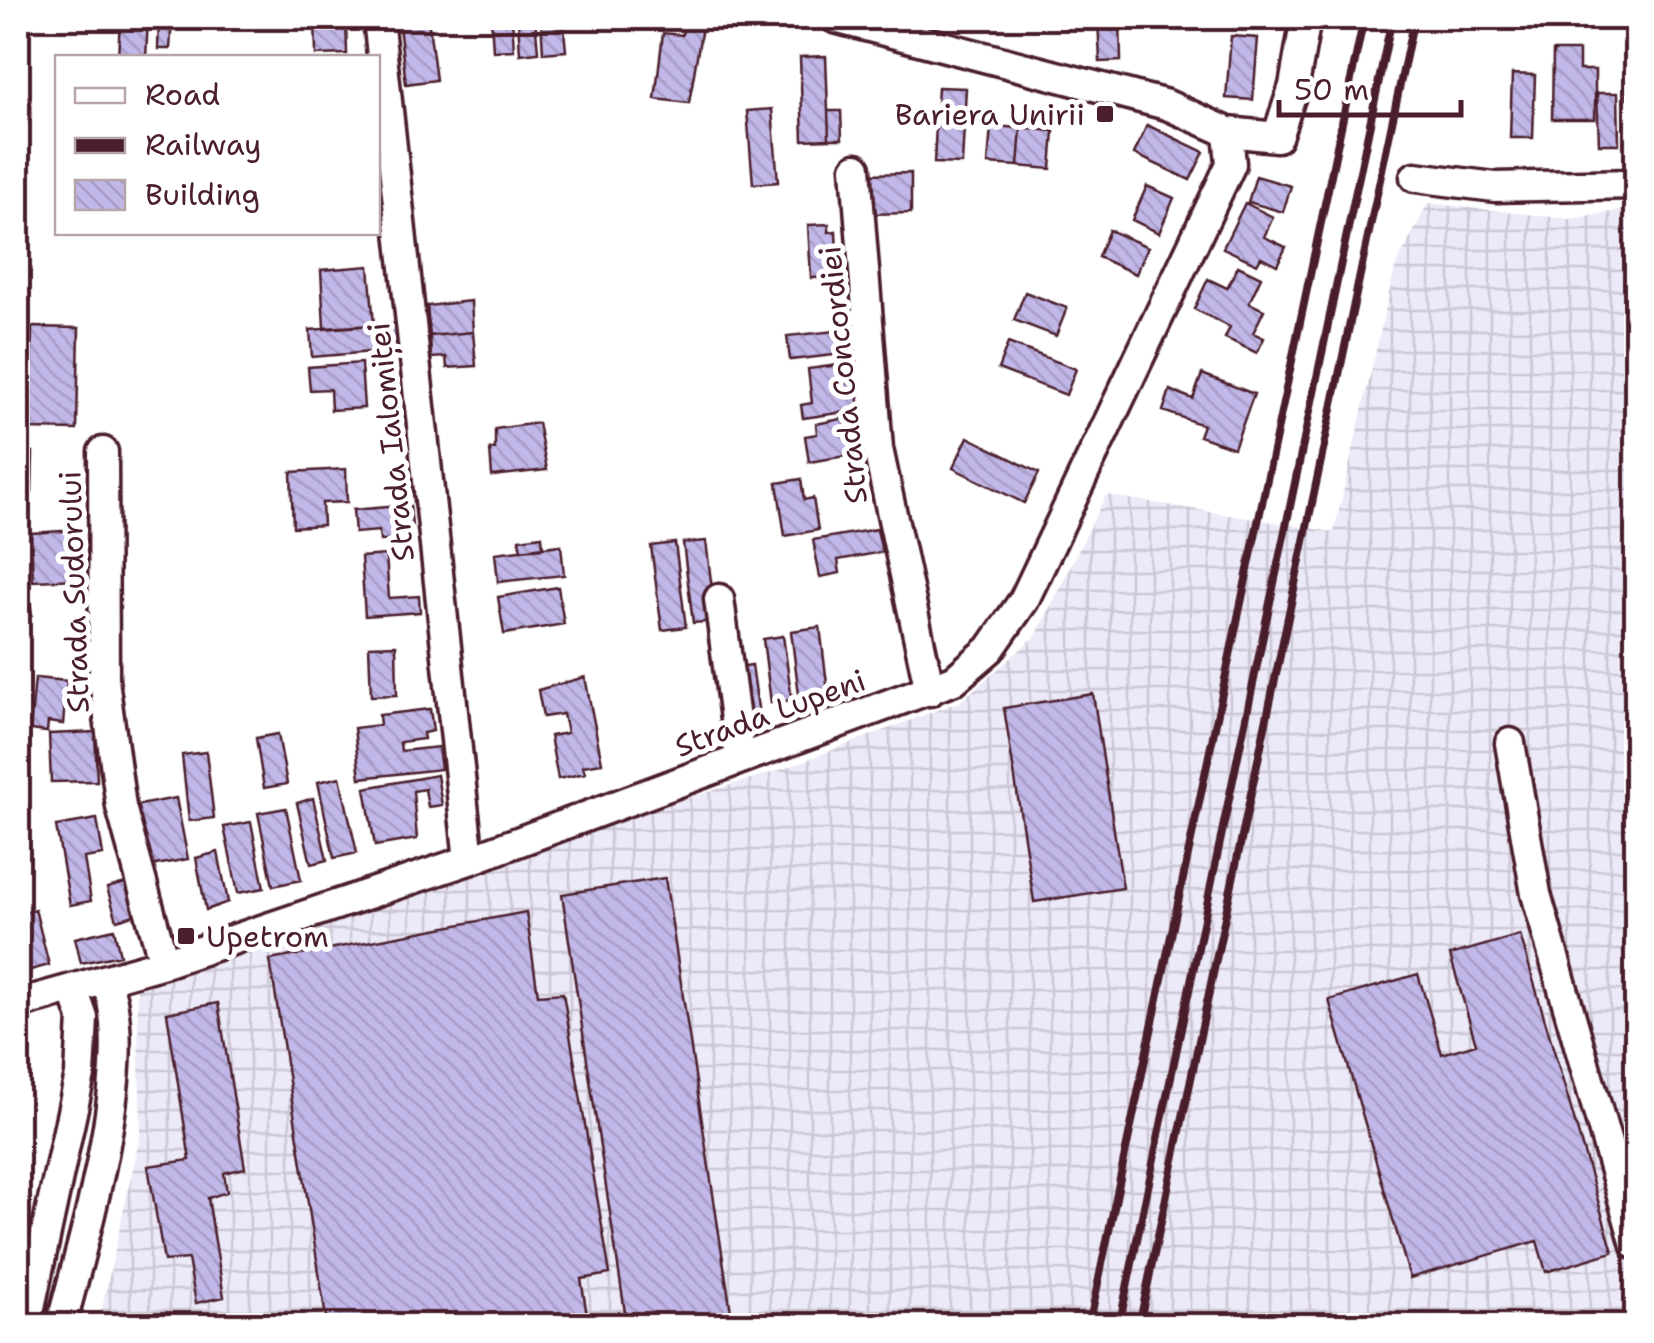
<svg xmlns="http://www.w3.org/2000/svg" width="1654" height="1343" viewBox="0 0 1654 1343" font-family="'Shantell Sans',sans-serif">
<style>
.industrial{fill:url(#industrial-grid)}
.building{fill:url(#building-back-hatch);stroke:#4a1f2b;stroke-width:2.5}
.lines{fill:none;stroke-linecap:round;stroke-linejoin:round}
.minor-casing{stroke:#4a1f2b;stroke-width:35}
.minor{stroke:#fff;stroke-width:28}
.rail{stroke:#4a1f2b;stroke-width:8}
.poi-dot{fill:#4a1f2b;stroke:#fff;stroke-width:4}
.labels{text-anchor:middle;dominant-baseline:central;stroke-width:10;stroke-linejoin:round;paint-order:stroke}
.poi-label{font-size:30px;fill:#4a1f2b;stroke:#fff;text-anchor:end}
.street-label{font-size:30px;fill:#4a1f2b;stroke:#fff}
</style>
<defs>
<pattern id="industrial-grid" width="8" height="8" patternUnits="userSpaceOnUse" patternTransform="scale(2.5)"><rect width="8" height="8" fill="#ece9f8"/><path d="M0 4h8M4 0v8" fill="none" stroke="#ccc7d5"/></pattern>
<pattern id="building-back-hatch" width="6" height="6" patternUnits="userSpaceOnUse" patternTransform="scale(2.5)"><rect width="6" height="6" fill="#c1b7e8"/><path d="M-1 5l2 2M0 0l6 6M5-1l2 2" fill="none" stroke="#a79dc7"/></pattern>
</defs>
<rect width="100%" height="100%" fill="#fff"/>
<filter id="ink" filterUnits="userSpaceOnUse"><feTurbulence type="fractalNoise" baseFrequency=".01" numOctaves="2"/><feDisplacementMap in="SourceGraphic" scale="20" xChannelSelector="R" yChannelSelector="G"/><feConvolveMatrix kernelMatrix="1 2 1 2 8 2 1 2 1" color-interpolation-filters="sRGB"/></filter>
<g filter="url(#ink)">
<path class="industrial" d="M1428,203l142,16 66,-11v1117l-1538,1 43,-194 -4,-143 421,-151 222,-68 181,-69 75,-65 70,-141 228,37 61,-264z"/>
<path class="building" d="M120,18h28l-2,40h-28z
M159,18h13l-2,31h-12z
M179,18h25l-1,7 -24,-1z
M315,18h31l1,36 -31,1z
M398,18h30l8,62 -30,4z
M491,18h21l2,32 -21,1z
M518,18h17l3,34 -18,2z
M541,18h22l3,33 -23,2z
M1065,18h28v10h-28z
M1098,18h22l1,43 -21,1z
M684,19l19,2 -14,82 -34,-4 8,-66 19,2z
M1624,30h12v68h-9z
M1231,36l27,2 -5,62 -27,-2z
M1553,51h26v19h16v49h-43z
M826,56l3,83 -26,1 -3,-83z
M1512,74l23,1 -2,63h-23z
M938,87l28,1 -4,76 -28,-1z
M1597,93h21l1,51h-20z
M772,109l6,73 -25,2 -6,-73z
M828,111h13l1,28h-13z
M1147,125l57,27 -14,28 -56,-26z
M991,126l30,2 -3,38 -30,-2z
M1021,128l33,3 -3,38 -33,-3z
M911,173v40l-45,1 -1,-40z
M1256,176l35,10 -8,26 -35,-10z
M1147,186l27,12 -15,35 -27,-13z
M1245,203l28,14 -9,20 22,10 -9,18 -16,-8 -4,7 -34,-16z
M829,224v8l7,-1 1,28h10l1,18 -37,1 -3,-53z
M1109,230l39,17 -12,27 -38,-17z
M369,266l5,59 -50,3 -3,-58z
M1238,266l23,11 -12,26 15,7 -11,23 11,5 -7,15 -32,-15 5,-11 -36,-18 14,-30 19,9z
M1025,292l42,16 -11,28 -42,-16z
M471,301l2,31 -43,4 -3,-30z
M402,323l1,20 -20,1v7l-71,6 -2,-27z
M32,327l47,1 -2,102 -47,-1z
M855,329l2,15 -15,1 1,9 -53,6 -3,-24z
M473,332l3,34 -29,2 -1,-11 -15,1 -1,-22z
M1008,343l68,26 -10,26 -68,-26z
M361,363l3,45 -33,2 -1,-21 -20,1 -2,-23z
M839,365l3,19 15,-2 3,28 -57,8 -2,-13 11,-2 -4,-34z
M1202,374l52,20 -20,54 -35,-12 4,-11 -40,-14 7,-21 23,9z
M846,418l6,37 -43,7 -4,-26 12,-2 -1,-10z
M538,423l9,47 -55,6 -2,-27h5v-20z
M968,437l71,36 -15,30 -71,-35z
M18,451l15,1 -1,40h-14z
M346,469l1,33 -25,1 1,22 -30,2 -2,-55z
M801,479l3,21 9,-2 5,32 -33,6 -8,-53z
M18,502h10v25h-10z
M410,505l2,21 -14,1 1,13 -19,1 -1,-10 -24,2 -2,-23z
M877,529l5,23 -44,8 2,13 -20,4 -7,-37z
M77,530l2,49 -46,2 -2,-48z
M542,536l1,12 -22,2 -2,-11z
M706,541l10,80 -23,2 -10,-80z
M675,543l11,84 -24,3 -11,-84z
M561,545l3,30 -66,7 -3,-29z
M24,550l8,65 -14,1v-65z
M386,555l3,43 30,-2 1,16 -55,4 -4,-59z
M558,587l6,37 -60,10 -6,-37z
M820,627l8,65 -29,3 -8,-64z
M783,636l9,64 -21,3 -8,-64z
M396,645l1,50 -26,1 -2,-50z
M752,665l7,50 -21,3 -7,-50z
M585,677l17,86 -19,3 2,7 -27,6 -8,-43 17,-3 -4,-19 -20,3 -5,-27z
M35,678l32,3 -4,43 -15,-2 -1,10 -17,-2z
M1093,694l30,194 -89,14 -30,-194z
M430,709l3,22 -10,2 1,6 -24,3 1,9 37,-4 3,22 -81,9 -6,-50 26,-3 -1,-10z
M95,732l2,49 -46,1 -2,-48z
M278,734l9,50 -23,4 -8,-50z
M206,752l8,66 -25,3 -7,-66z
M437,775l5,30 -14,2 -3,-18 -12,2 4,48 -42,7 -10,-58z
M340,777l17,76 -23,5 -16,-76z
M176,798l12,61 -43,8 -11,-61z
M313,798l14,62 -16,4 -14,-61z
M286,808l15,72 -28,6 -15,-73z
M97,819l6,36 -19,3 7,43 -21,4 -14,-79z
M251,822l13,66 -26,5 -14,-66z
M218,852l10,50 -22,8 -10,-52z
M665,878l66,434 -104,14 -65,-432z
M129,882l9,32 -21,6 -10,-32z
M35,909l14,56 -22,6 -9,-57z
M526,912l12,83 25,-2 47,281 -29,5 6,36 -63,11h-209l12,-2 -57,-364z
M114,929l6,26 -39,8 -6,-25z
M1520,935l93,317 -67,20 -9,-31 -127,37 -81,-278 89,-26 24,80 34,-10 -26,-89z
M218,1003l27,165 -21,5 3,19 -19,6 16,99 -28,6 -8,-44 -24,2 -16,-95 42,-6 -23,-147z"/>
<g class="lines">
<defs>
<path id="minor" d="M378,18l91,842
M835,18l332,87 61,27 49,5 17,-51 12,-68
M856,168l22,281 52,242
M1415,177l80,10 141,-3
M103,452l1,228 17,127 43,156
M719,599l21,158
M1510,743l26,151 100,351
M18,1004l146,-41 305,-103 485,-180 36,-31 34,-49 207,-436 -3,-32
M26,1326l54,-251 3,-57 -10,-29
M61,1326c22,-86 77,-266 45,-346"/>
</defs>
<use href="#minor" class="minor-casing"/>
<use href="#minor" class="minor"/>
<path class="rail" d="M1089,1326l275,-1308
M1119,1326l273,-1308
M1139,1326l275,-1308"/>
</g>
</g>
<g class="poi-dot">
<rect x="1095" y="104" width="20" height="20" rx="5"/>
<rect x="176" y="926" width="20" height="20" rx="5"/>
</g>
<g class="labels">
<g class="poi-label">
<text x="1085" y="114">Bariera Unirii</text>
<text x="206" y="936" text-anchor="start">Upetrom</text>
</g>
<g class="street-label">
<text transform="translate(843 375) rotate(-96)">Strada Concordiei</text>
<text transform="translate(391 442) rotate(-96)">Strada Ialomiței</text>
<text transform="translate(74 592) rotate(-92)">Strada Sudorului</text>
<text transform="translate(770 713) rotate(-20)">Strada Lupeni</text>
</g>
</g>
<rect width="1654" height="1343" fill="none" stroke="#fff" stroke-width="60"/>
<rect x="30" y="30" width="1594" height="1283" fill="none" stroke="#4a1f2b" stroke-width="4" filter="url(#ink)"/>
<rect x="55" y="55" width="325" height="180" fill="#ffffff" stroke="#b7a5aa" stroke-width="2.5"/>
<rect x="75" y="88" width="50" height="15" fill="#ffffff" stroke="#b7a5aa" stroke-width="2.5"/>
<text x="145" y="105" font-size="30" fill="#4a1f2b">Road</text>
<rect x="75" y="138" width="50" height="15" fill="#4a1f2b" stroke="#b7a5aa" stroke-width="2.5"/>
<text x="145" y="155" font-size="30" fill="#4a1f2b">Railway</text>
<rect x="75" y="180" width="50" height="30" fill="url(#building-back-hatch)" stroke="#b7a5aa" stroke-width="2.5"/>
<text x="145" y="205" font-size="30" fill="#4a1f2b">Building</text>
<path d="M1279 100v15h182v-15" fill="none" stroke="#4a1f2b" stroke-width="5"/>
<text x="1294" y="100" font-size="30" fill="#4a1f2b" stroke="#ffffff" stroke-width="8" paint-order="stroke">50 m</text>
</svg>
